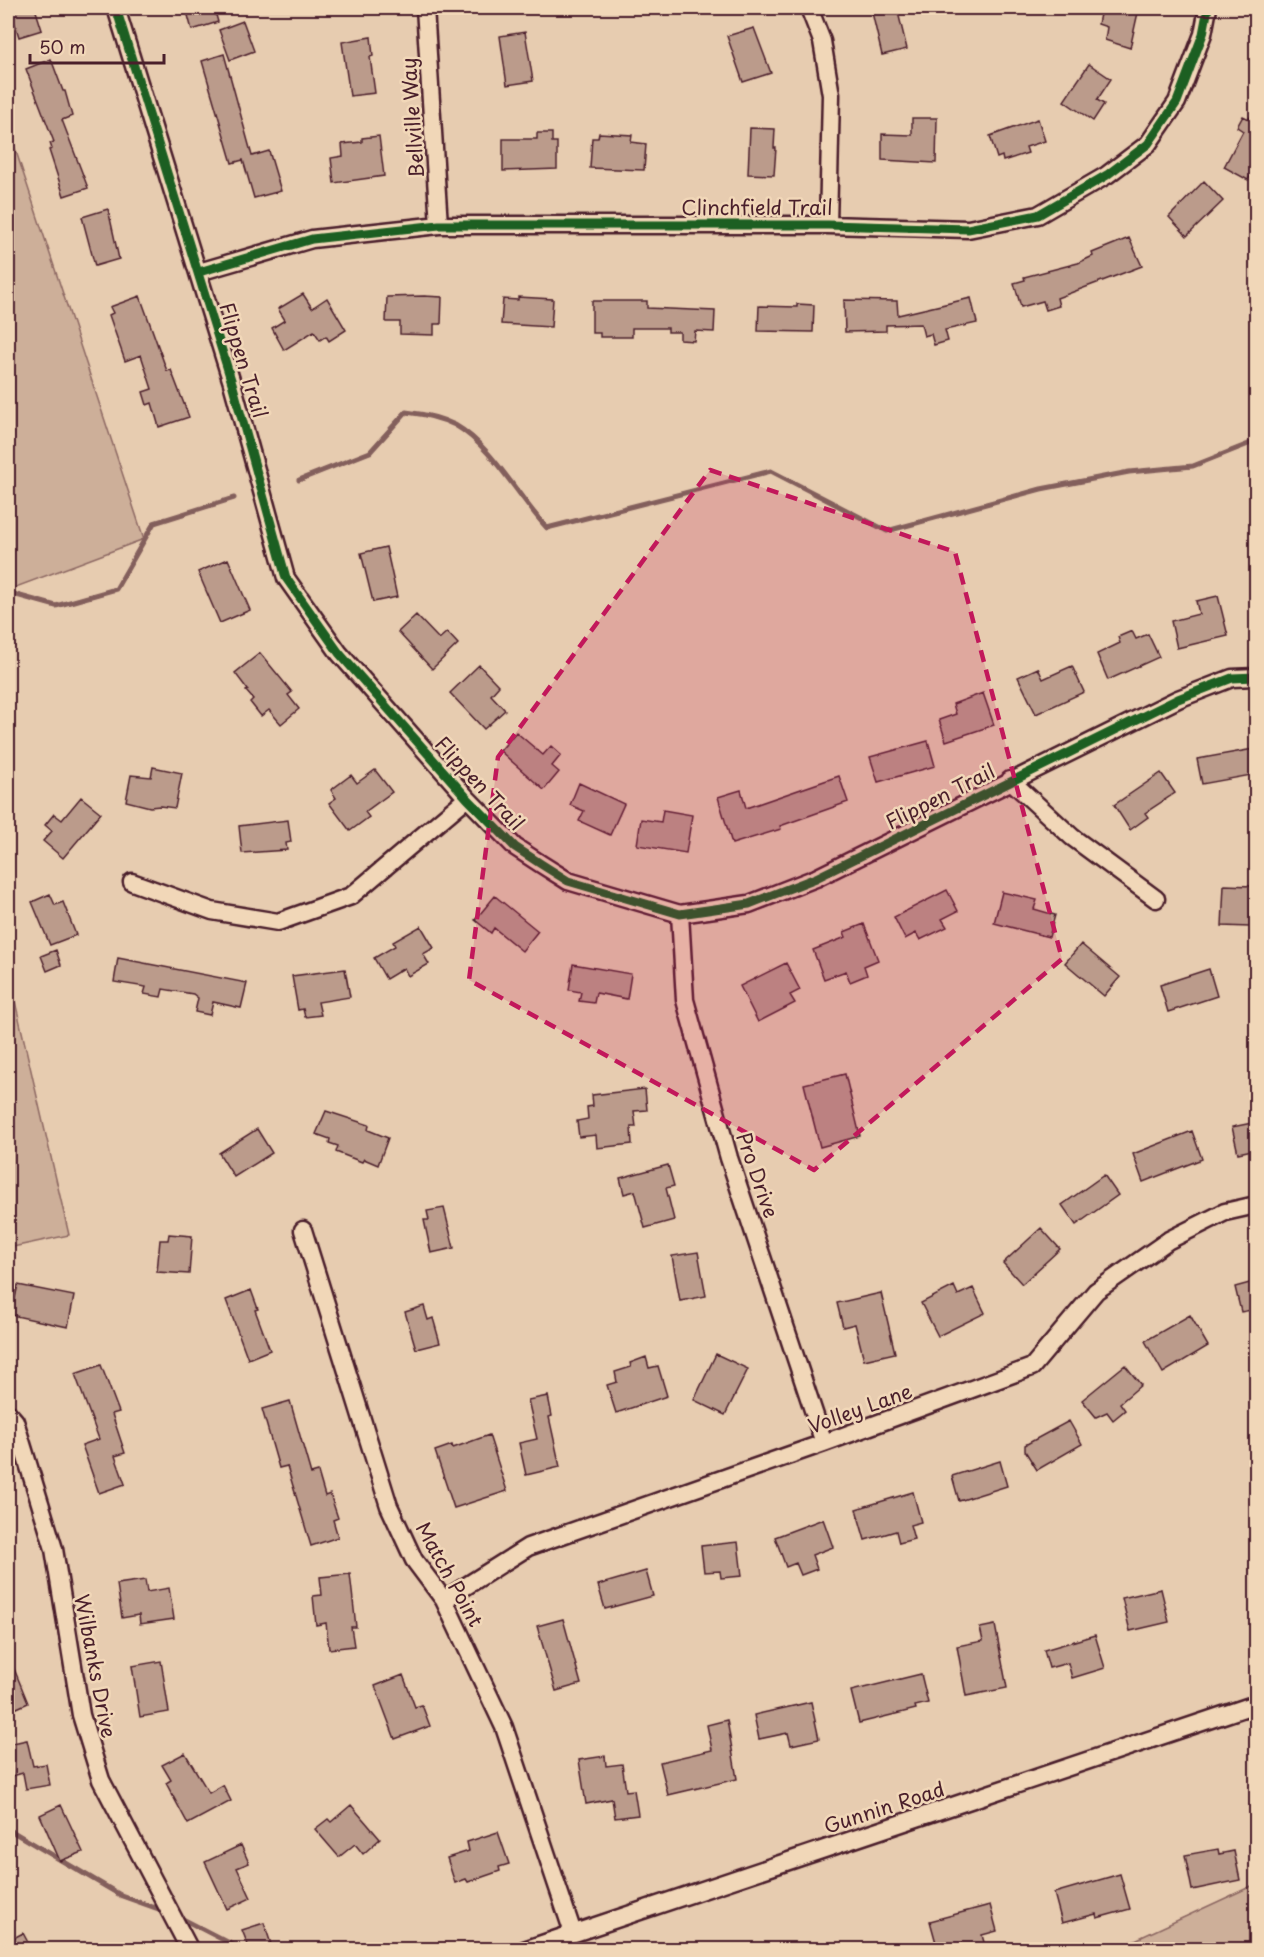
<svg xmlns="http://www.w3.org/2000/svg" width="1264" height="1957" viewBox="0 0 1264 1957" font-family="'Playpen Sans',sans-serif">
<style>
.green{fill:#cdaf99;stroke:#8c6762;stroke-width:1.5}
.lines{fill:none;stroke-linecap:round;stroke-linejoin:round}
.stream{stroke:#835e5b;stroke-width:5}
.building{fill:#bb9b8b;stroke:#4a1f2b;stroke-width:1.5}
.minor-casing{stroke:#4a1f2b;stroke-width:21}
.minor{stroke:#f1d7b8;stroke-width:16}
.cycleway-casing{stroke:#f1d7b8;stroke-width:13}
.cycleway{stroke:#1b5e20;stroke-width:9}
.marked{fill:#c2185b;fill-opacity:0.2;stroke:#c2185b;stroke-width:4.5;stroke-dasharray:12 8;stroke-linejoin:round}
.labels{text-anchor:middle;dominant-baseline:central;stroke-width:5;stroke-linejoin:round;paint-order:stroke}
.street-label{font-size:20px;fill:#4a1f2b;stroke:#f1d7b8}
</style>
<rect width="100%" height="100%" fill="#e7ccb0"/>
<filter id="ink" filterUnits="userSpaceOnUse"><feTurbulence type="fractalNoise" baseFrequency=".0167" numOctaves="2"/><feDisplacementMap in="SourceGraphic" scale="12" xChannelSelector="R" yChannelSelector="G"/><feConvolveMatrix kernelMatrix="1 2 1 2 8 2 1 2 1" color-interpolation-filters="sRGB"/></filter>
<g filter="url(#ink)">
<path class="green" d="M8,127l136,412 -136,51z
M8,971l61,264 -61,13z
M1256,1884v65h-150l29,-9z"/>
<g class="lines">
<path class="stream" d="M299,480l71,-28 36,-40c17,2 33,5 49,13 37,21 63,72 92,103l224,-57 116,60 154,-42 88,-17 64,-6 63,-25
M8,596l5,-2 43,12 60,-17 38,-66 80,-25
M8,1829l114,67 42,15
M175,1915l68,35"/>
</g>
<path class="building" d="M10,8h25l7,22 -23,7z
M186,8h28l4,14 -26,8z
M871,8h26l10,41 -25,6z
M1113,8h26l-9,40 -25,-8 2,-13 -9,-3 3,-15 11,3z
M243,21l11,30 -24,9 -11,-30z
M754,28l17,45 -28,9 -16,-46z
M525,32l8,49 -26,4 -7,-49z
M371,37l2,19 -3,1 5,36 -25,3 -8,-54z
M224,54l28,102 17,-5 12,40 -27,7 -11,-38 -11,3 -30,-102z
M51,59l12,32h2l7,25 -10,4 26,68 -24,8 -15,-46 3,-1 -2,-6 4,-1 -28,-73z
M1089,64l22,15 -14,21 7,4 -11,17 -29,-20z
M1257,105v71l-5,-3 -4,7 -24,-13 19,-36 -6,-4 6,-11 6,3z
M912,118h25l-1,45 -54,-3v-26l30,1z
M1038,119l7,22 -19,6 2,6 -25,8 -1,-5 -5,2 -7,-22z
M750,128l25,1 -1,19h2l-2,27 -26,-1z
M537,133h15v9h5v27l-54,2v-32h34z
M599,133l33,2 -1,7 15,2 -2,26 -54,-2 2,-30h6z
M379,136l5,40 -50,7 -3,-25 12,-2 -1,-12 20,-2v-4z
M1204,181l19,20 -36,35 -18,-19z
M108,209l11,50 -24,7 -13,-49z
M1129,238l13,28 -85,32 2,8 -13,4 -3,-9 -22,6 -7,-24 11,-3 -1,-3 54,-14 15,-7 -1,-3z
M303,294l9,14 15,-10 19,32 -17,11 -3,-5 -6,4 -6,-9 -30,19 -12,-22 13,-8 -7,-11z
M140,296l27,75 4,-1 18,47 -30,10 -7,-24 -5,2 -4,-13 9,-3 -11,-34 -16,6 -16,-46 4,-2 -3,-6z
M424,296l18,1 -1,27h-7v11l-34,-1v-12h-14l1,-25z
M518,297l35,2 -2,28 -50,-3 2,-25 15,1z
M971,298l6,25 -32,7 3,11 -14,4 -3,-11 -7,2 -3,-12 -35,1v6l-41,1 -1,-32 53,1 1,14z
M592,301h55v7l68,3 -1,21 -19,-1 -1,10 -14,-1v-8h-12v-4h-36v9h-32v-4h-8z
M797,304l17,1 -1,27 -55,-1 1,-25 38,1z
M386,547l11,50 -24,5 -12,-49z
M228,559l22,51 -30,13 -22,-51z
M1218,596l10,40 -51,12 -6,-27 28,-7 -3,-13z
M416,615l23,24 8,-7 11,12 -26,25 -34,-37z
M1132,631l4,8 12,-5 11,23 -51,23 -11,-26 23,-11 -2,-6z
M260,653l32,39 -4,3 11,14 -18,15 -12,-14 -8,6 -11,-14 3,-3 -7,-8 2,-1 -13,-17z
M479,665l20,21 -8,9 14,15 -21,19 -34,-36z
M1072,666l12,26 -48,22 -18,-37 20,-9 5,11z
M983,693l11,32 -48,16 -7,-21 17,-6 -3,-10z
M516,732l27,23 8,-9 10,9 -9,11 7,6 -15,18 -44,-39z
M928,741l7,25 -57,16 -8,-25z
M1254,749l3,25 -55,10 -5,-25z
M153,767l29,6 -7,35 -15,-2 -10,1 -24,-6 5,-26 20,2z
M375,770l17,22 -27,20 4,5 -19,14 -21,-28 7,-5 -5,-8 20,-15 6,8z
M1161,773l14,20 -30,20 3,4 -18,13 -16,-25z
M839,776l9,26 -68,24 1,3 -49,15 -14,-47 23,-7 5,18z
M579,783l45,21 -14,31 -31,-14 5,-10 -14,-6z
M81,797l20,16 -38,45 -20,-17 9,-10 -7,-6 9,-11 8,6z
M663,810l29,5 -6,38 -49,-8 4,-26 20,3z
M288,820l3,22 -5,1 1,7 -45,3 -3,-27z
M1224,885l28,1 -2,41 -28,-1z
M947,890l11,21 -16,8 5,8 -27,13 -4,-7 -11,6 -11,-22z
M1002,892l35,8 -3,9 21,6 -6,22 -55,-14z
M50,894l5,11 8,-3 13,33 -26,10 -18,-43z
M495,896l43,35 -16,20 -28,-23 -3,5 -16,-13z
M864,924l14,36 -14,6 3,9 -17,7 -4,-11 -22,8 -11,-29 33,-13 -2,-5z
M421,926l13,22 -11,6 6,10 -21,12 -4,-8 -18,11 -12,-21 21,-12 -2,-4z
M1081,944l39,33 -16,19 -39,-33z
M56,950l5,15 -14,6 -6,-15z
M118,958l129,25 -6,25 -28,-6 -3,13 -15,-3 3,-14 -5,-4 -30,-5 -2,8 -17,-3 2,-7 -32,-5z
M786,963l14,27 -10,5 5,8 -37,19 -18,-36z
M573,964l58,10 -4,25 -31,-6 -2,10 -15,-2 2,-9 -12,-2z
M345,969l5,28 -32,5 3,13 -16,2 -2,-8 -5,1 -6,-34z
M1209,969l8,27 -49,16 -8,-27z
M845,1074l15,62 -40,11 -16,-63z
M645,1089l2,21 -13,1 2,16h-5l1,17 -35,4 -1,-13 -17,2 -2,-16 11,-2 -1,-12 6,-1 -1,-11z
M326,1111l43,14 -1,5 20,8 -10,27 -14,-6 -2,3 -26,-10 2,-6 -9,-3 1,-4 -14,-5z
M1257,1122v27l-19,4 -6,-26z
M257,1129l15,24 -38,24 -15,-24z
M1192,1131l10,28 -59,23 -10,-28z
M668,1165l6,21 -8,2 8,32 -29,8 -10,-37 -11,3 -4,-16z
M1104,1175l14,20 -42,30 -14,-20z
M444,1208l10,40 -23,5 -7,-33h5l-2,-9z
M1041,1228l19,21 -38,35 -19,-21z
M169,1234l23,2 -3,38 -32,-2 3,-32h8z
M698,1252l8,44 -26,5 -8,-45z
M1257,1281v28l-16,3 -6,-25z
M18,1285l56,11 -6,31 -57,-12z
M954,1286l4,9 15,-7 12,25 -47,23 -17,-33z
M251,1290l7,19 -3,1 15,40 -22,9 -22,-59z
M881,1293l14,60 -31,7 -9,-36 -12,3 -6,-24z
M424,1306l4,14 5,-2 7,25 -24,6 -11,-37z
M1190,1315l18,31 -45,27 -18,-32z
M716,1354l32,15 -23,46 -31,-15z
M646,1357l3,11 9,-2 9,30 -51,17 -9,-28 10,-3 -2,-10 16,-5 -1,-4z
M101,1365l18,47 -7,2 13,39 -10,3 10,28 -26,9 -17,-48 17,-6 -24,-65z
M1125,1365l16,20 -21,18 5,7 -12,10 -6,-8 -11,5 -14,-17z
M548,1396l4,20 -3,1 11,50 -34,8 -7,-32 18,-4 -9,-39z
M290,1401l21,73 7,-2 7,24 5,-2 8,24 -5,2 5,17 -27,9 -24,-80 -8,2 -17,-59z
M1069,1421l13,23 -45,26 -12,-19v-6z
M489,1435l18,56 -53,17 -19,-57 17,-6 1,3z
M1000,1461l7,25 -48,15 -7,-25z
M913,1492l8,30 -11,3 4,14 -15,4 -3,-12 -31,9 -9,-31z
M823,1519l10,28 -21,8 5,14 -16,6 -5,-12 -10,4 -11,-30z
M738,1542l4,34 -21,2 -1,-7 -16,1 -3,-26z
M646,1571l7,25 -48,13 -7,-24z
M350,1574l6,53h-5l3,19 -25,3 -3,-26 -10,2 -3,-29 9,-1 -2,-18z
M145,1580l2,12 22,-4 5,31 -34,5 -1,-9 -17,3 -5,-34z
M1161,1589l8,33 -39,9 -8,-33z
M563,1619l18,65 -25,7 -19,-65z
M995,1625l12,63 -41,8 -9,-50 26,-5 -3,-13z
M1095,1635l10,33 -33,10 -4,-15 -19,5 -5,-18z
M8,1654l20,49 -20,9z
M161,1661l8,51 -29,5 -8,-51z
M921,1674l7,29 -13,3 1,3 -57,14 -8,-32z
M403,1675l12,32 7,-2 8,21 -35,13 -20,-53z
M811,1702l8,37 -28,6 -3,-12 -29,6 -5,-24z
M727,1720l10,59 -69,16 -8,-33 52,-12 -5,-25z
M27,1740l6,26 13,-2 4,21 -24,4 -3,-16 -11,3 -4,-32z
M185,1753l24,40 14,-8 8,16 -43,23 -22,-41 5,-3 -9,-15z
M605,1756l1,10 16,-2 4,27 8,-1 4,25 -23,3 -3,-19 -26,5 -7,-44z
M61,1805l22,47 -23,9 -20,-46z
M351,1805l29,34 -17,15 -8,-10 -16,13 -24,-28 13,-10 3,3z
M498,1832l11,32 -10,3 1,4 -32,11 -2,-3 -11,4 -8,-25 22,-7 -2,-9z
M241,1845l8,18 -12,5 14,30 -24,11 -22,-47z
M1218,1849l1,5 15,-3 6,29 -48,10 -7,-35z
M1120,1874l10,35 -33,9 -1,-4 -34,9 -8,-30z
M990,1905l7,26 -15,4 3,11 -21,4 -2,-7 -24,7 -8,-29z
M264,1923l9,27h-23l-8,-20z
M23,1933l9,17h-24v-9z"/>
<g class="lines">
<defs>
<path id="minor" d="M116,8l116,375 54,195 53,75 128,145 48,49 26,17 27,17 112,33 69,-10 67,-26 362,-179 54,-21 24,-1
M425,8l14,217
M809,8l13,33 9,54 -3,130
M199,272l113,-33 127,-14h389l140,4 70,-14 69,-40 41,-31 29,-42 26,-68 5,-26
M1010,780l62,57 84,62
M132,882l80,29 66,11 73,-26 116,-98
M680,914l5,86 44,158 95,285
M303,1230l86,276 25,54 30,40 60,127 69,206
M8,1413l7,8 39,128 27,166 20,65 89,170
M444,1600l84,-53 296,-104 208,-76 64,-76 73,-51 56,-28 31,-7
M524,1950l732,-246"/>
</defs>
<use href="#minor" class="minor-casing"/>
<use href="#minor" class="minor"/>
<defs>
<path id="cycleway" d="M116,8l116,375 54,195 53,75 128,145 48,49 26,17 27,17 112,33 69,-10 67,-26 362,-179 54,-21 24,-1
M199,272l113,-33 127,-14h389l140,4 70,-14 69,-40 41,-31 29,-42 26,-68 5,-26"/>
</defs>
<use href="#cycleway" class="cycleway-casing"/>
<use href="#cycleway" class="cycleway"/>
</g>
</g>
<path class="marked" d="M710,470l245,82 107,407 -248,211 -345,-190 29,-223z"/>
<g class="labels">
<g class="street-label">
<text transform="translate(412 118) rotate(-94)">Bellville Way</text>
<text x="757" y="207">Clinchfield Trail</text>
<text transform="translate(244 360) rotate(73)">Flippen Trail</text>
<text transform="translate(480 783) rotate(47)">Flippen Trail</text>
<text transform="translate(940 796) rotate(-27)">Flippen Trail</text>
<text transform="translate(758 1175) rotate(71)">Pro Drive</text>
<text transform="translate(860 1408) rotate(-20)">Volley Lane</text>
<text transform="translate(450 1574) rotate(61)">Match Point</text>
<text transform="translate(96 1666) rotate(79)">Wilbanks Drive</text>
<text transform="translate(884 1807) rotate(-18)">Gunnin Road</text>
</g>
</g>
<rect width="1264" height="1957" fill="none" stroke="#f1d7b8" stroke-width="30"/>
<rect x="15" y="15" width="1234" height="1927" fill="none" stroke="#4a1f2b" stroke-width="2" filter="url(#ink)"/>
<path d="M30 54v9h134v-9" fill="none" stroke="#4a1f2b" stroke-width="3"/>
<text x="39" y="54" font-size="18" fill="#4a1f2b" stroke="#f1d7b8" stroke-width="4.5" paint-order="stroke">50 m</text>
</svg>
